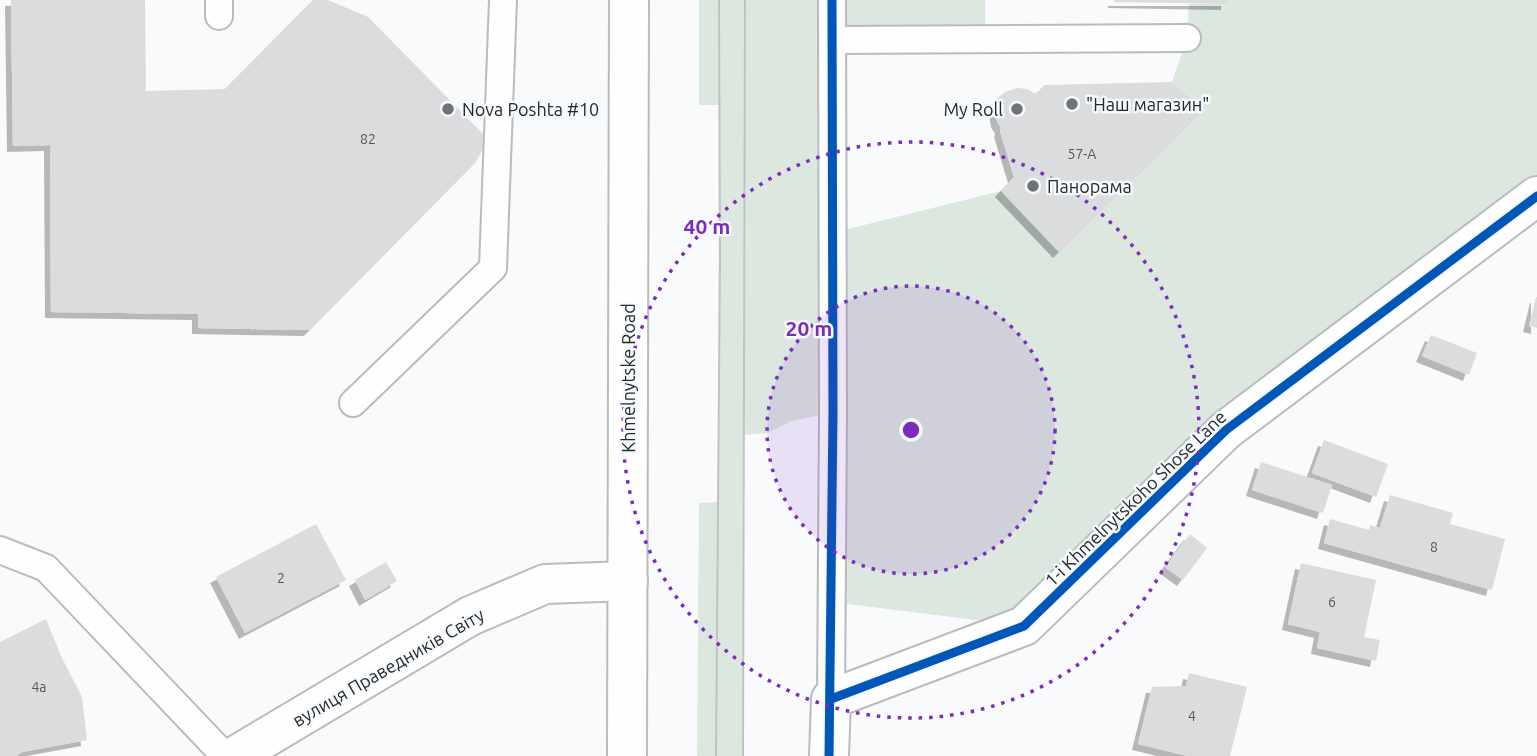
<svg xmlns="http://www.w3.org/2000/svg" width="1537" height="756" viewBox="0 0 1537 756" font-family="Ubuntu,sans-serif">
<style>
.green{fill:#dce7df}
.building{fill:#dadcde;filter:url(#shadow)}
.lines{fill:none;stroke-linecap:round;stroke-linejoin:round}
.lane-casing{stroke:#b9bbbd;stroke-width:30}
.street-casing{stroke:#b9bbbd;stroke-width:42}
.secondary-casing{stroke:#b9bbbd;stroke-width:42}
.primary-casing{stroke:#b9bbbd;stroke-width:42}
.lane{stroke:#fefeff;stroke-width:26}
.street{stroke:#fefeff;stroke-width:38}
.secondary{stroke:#fefeff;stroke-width:38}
.primary{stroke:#fefeff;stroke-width:38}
.tram{stroke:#c2c2c2;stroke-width:2}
.cycleway-casing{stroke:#f6fafe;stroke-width:13}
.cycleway{stroke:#0057b8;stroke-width:9}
.ring{fill:none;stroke:#7b2cbf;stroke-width:3.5;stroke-dasharray:3.5 7}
.poi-dot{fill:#707273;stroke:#f6fafe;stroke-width:2.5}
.labels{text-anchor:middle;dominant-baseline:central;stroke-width:5;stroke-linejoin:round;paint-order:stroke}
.number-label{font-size:14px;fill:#535556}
.poi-label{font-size:18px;fill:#262829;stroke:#f6fafe;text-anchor:start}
.street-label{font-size:18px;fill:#262829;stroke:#f6fafe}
.centre{fill:#7b2cbf;stroke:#f6fafe;stroke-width:3.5}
.ring-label{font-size:21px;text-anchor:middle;font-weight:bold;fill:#7b2cbf;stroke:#f6fafe;stroke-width:5;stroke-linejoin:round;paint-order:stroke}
</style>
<defs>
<filter id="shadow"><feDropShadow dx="-6" dy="6" stdDeviation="0" flood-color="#0004"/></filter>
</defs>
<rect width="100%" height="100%" fill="#f8fafc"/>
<path class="green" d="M699,0h286v39l-153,1v193l169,-42 201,-81 -30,-28 15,-44 2,-34h37l1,-4h310v196l-311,234 -202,196 -192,-24 1,-189 -42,8 -24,12 -23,2 -1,321h-46l2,-253 19,-1 1,-397h-20z"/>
<path class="building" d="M11,0h134l1,91 79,-2 88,-89h15l40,17 120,122 -12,23 -166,168 -112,-2v-14l-147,-2 -1,-167 -37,1z
M1114,0h113v4l-113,-2z
M1172,82l31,28 -144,142 -58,-61 13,-14 -14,-46 1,-3 -4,-7 -2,-11 2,-11 8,-7 12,-4 10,1 9,5 8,-9z
M1536,297h1v31l-8,-2z
M1431,335l46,18 -8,22 -47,-19z
M1324,440l64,24 -12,33 -64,-24z
M1261,462l71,23 -9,28 -71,-23z
M1390,495l63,18 -3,11 55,15 -13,51 -168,-47 6,-24 39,11 1,-5 10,3z
M316,524l30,56 -101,53 -29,-56z
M1190,534l17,14 -24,32 -18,-13z
M386,562l11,19 -32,19 -10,-20z
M1301,563l75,17 -12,57 16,3 -4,21 -59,-13 3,-16 -32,-8z
M46,619l15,37 21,41 5,43 -65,12 -6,4h-16v-114z
M1189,673l58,14 -17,69h-42l-50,-12 14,-57 34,-1z"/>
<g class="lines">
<defs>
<path id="lane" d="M219,0v16
M832,40l355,-2
M353,403l140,-135 10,-268
M0,550l46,18 179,188
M831,699l2,-286 -1,-413"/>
<path id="street" d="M829,756l2,-57 193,-73 202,-196 311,-234"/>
<path id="secondary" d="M235,756l235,-140 75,-32 83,-3"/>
<path id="primary" d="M627,756l2,-756"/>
</defs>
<use href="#lane" class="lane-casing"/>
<use href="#street" class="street-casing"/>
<use href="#secondary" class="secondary-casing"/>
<use href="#primary" class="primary-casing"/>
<use href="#lane" class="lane"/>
<use href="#street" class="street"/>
<use href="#secondary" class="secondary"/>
<use href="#primary" class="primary"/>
<path class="tram" d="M716,756l4,-496 -1,-260
M743,756l2,-756"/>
<defs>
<path id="cycleway" d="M831,699l193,-73 202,-196 311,-234
M829,756l4,-343 -1,-413"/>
</defs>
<use href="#cycleway" class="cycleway-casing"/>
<use href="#cycleway" class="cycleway"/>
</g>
<circle cx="911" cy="430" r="144" fill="#7b2cbf" fill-opacity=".12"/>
<g class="ring">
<circle cx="911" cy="430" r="144"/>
<circle cx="911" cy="430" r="288"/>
</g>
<g class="poi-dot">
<circle cx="1072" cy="104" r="7"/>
<circle cx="448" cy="109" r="7"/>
<circle cx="1017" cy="109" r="7"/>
<circle cx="1033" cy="186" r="7"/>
</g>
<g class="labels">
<g class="number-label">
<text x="368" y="139">82</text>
<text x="1082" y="154">57-А</text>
<text x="1434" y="547">8</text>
<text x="281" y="578">2</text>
<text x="1332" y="602">6</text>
<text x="39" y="687">4а</text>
<text x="1192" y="716">4</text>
</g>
<g class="poi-label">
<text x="1086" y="104">"Наш магазин"</text>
<text x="462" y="109">Nova Poshta #10</text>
<text x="1003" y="109" text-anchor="end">My Roll</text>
<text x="1047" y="186">Панорама</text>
</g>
<g class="street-label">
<text transform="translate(628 378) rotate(-90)">Khmelnytske Road</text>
<text transform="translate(1135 498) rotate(-44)">1-i Khmelnytskoho Shose Lane</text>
<text transform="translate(388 667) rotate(-30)">вулиця Праведників Світу</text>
</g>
</g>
<circle cx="911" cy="430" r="10" class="centre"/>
<g class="ring-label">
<text x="707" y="234">40 m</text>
<text x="809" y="336">20 m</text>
</g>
</svg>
